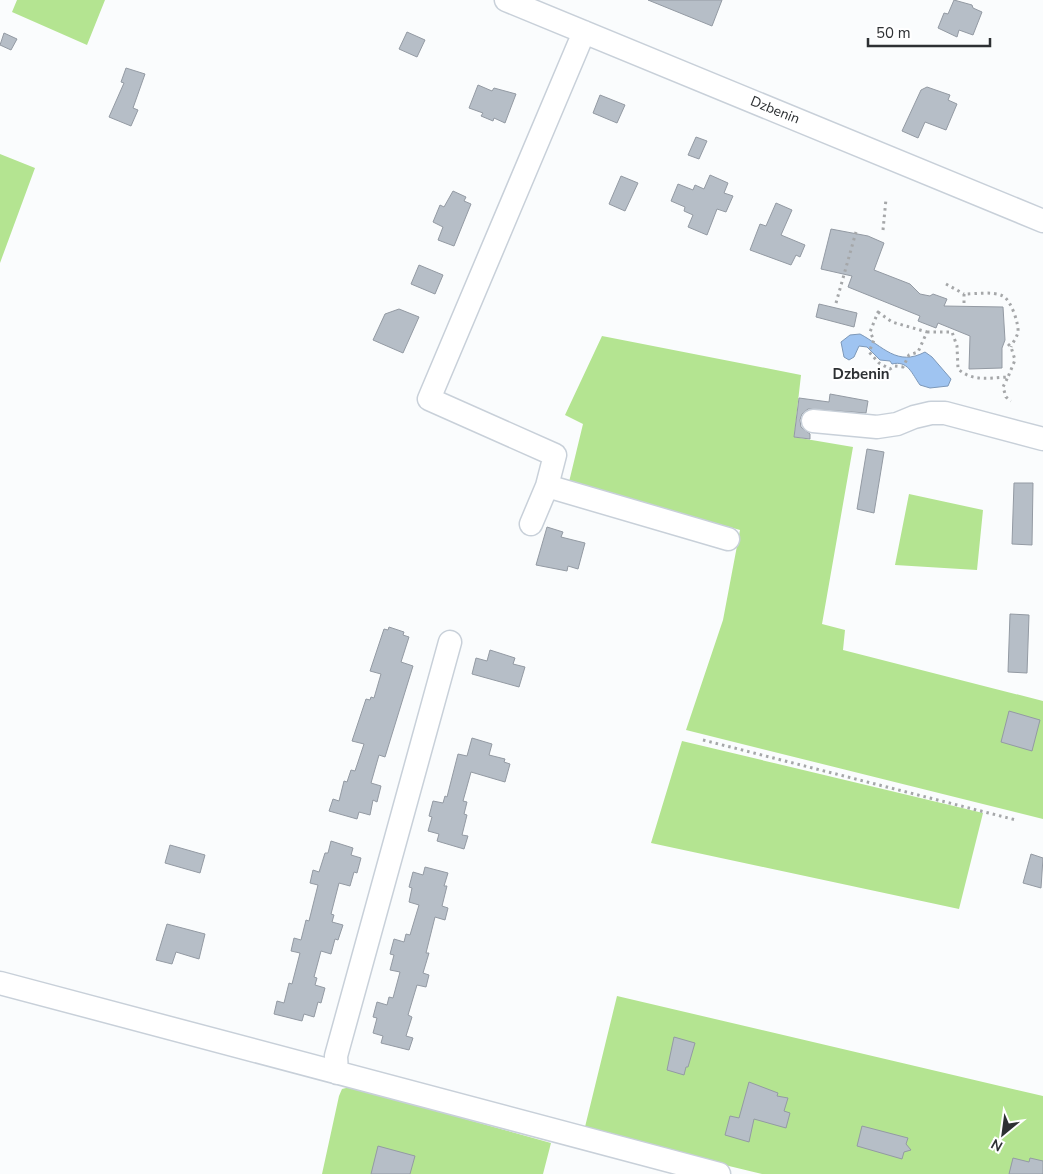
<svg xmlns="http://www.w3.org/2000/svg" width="1043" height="1174" viewBox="0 0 1043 1174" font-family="'Nunito Sans',sans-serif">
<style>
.green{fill:#b4e491}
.water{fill:#9fc4f1;stroke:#7d98b8}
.building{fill:#b6bec7;stroke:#939aa3}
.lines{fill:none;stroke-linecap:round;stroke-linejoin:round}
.minor-casing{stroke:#c8d0d9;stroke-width:25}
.path{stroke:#a5a7a9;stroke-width:3;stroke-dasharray:2.5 4;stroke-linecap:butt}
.minor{stroke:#fff;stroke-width:22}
.labels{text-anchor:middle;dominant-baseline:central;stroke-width:4;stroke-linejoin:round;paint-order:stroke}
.street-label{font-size:14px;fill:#2d3033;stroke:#fff}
.neighbourhood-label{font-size:15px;font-weight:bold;fill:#2d3033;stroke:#fff}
</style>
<rect width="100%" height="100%" fill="#fafcfd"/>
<path class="green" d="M17,0h88l-18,45 -75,-33z
M0,154l35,14 -35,95z
M602,336l199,39 -7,62 59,10 -31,177 23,6 -2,20 200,51v118l-357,-89 37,-110 17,-90 -171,-48 14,-58 -18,-9z
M909,494l74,16 -6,60 -82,-5z
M682,741l301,72 -24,96 -308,-66z
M617,996l426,100v78h-281l-178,-43z
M350,1087l201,56 -8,31h-221l17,-78 3,-7z"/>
<path class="water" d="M860,334c23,12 37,33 65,18l7,5 19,22 -3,7 -18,2 -10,-3c-8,-11 -12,-25 -28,-21l-2,-3 -10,-1 -13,-13 -8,-1 -5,11 -5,3 -5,-3 -3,-15 9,-7z"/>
<path class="building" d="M648,0h74l-10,26z
M954,0l18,5 1,3 9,4 -9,23 -14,-5 -2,7 -19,-9 6,-15 4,1z
M407,32l18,8 -8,17 -18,-8z
M4,33l13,6 -6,11 -11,-5z
M126,68l19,6 -12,34 5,2 -7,16 -22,-9 15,-34 -3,-1z
M478,85l14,6 2,-3 22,6 -11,29 -11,-5 -1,3 -12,-5 2,-3 -14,-5z
M927,87l23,8 -2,5 9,4 -11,26 -21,-8 -7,16 -16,-7 19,-41z
M600,95l25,10 -8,18 -24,-10z
M696,137l11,4 -8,18 -11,-4z
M710,175l18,8 -4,10 9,3 -7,16 -9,-3 -10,26 -19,-8 5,-12 -9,-4 1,-4 -14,-6 7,-17 15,6 2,-5 9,4z
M621,176l17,7 -13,28 -16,-7z
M453,191l13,6 -2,4 7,3 -17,42 -16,-6 5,-13 -10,-5 7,-17 4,2z
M776,203l16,7 -11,25 24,10 -5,12 -4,-2 -5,10 -41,-15 10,-26 6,2z
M831,229l37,7 16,7 -10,27 36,14 10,10 10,2 3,-2 14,5 -3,7 59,1 2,33 -3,8v20l-33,1 1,-33 -32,-13 -2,5 -18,-7 2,-5 -72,-29 4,-11 -31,-7z
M419,265l24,10 -8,19 -24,-10z
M819,304l38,9 -3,14 -38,-10z
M399,309l20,8 -16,36 -30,-13 12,-26z
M830,394l38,7 -2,12 -58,-4 -6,5 -2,6 1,7 9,7v5l-16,-2 5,-39 30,4z
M867,449l17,3 -10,61 -17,-4z
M1014,483h19l-1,62 -20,-1z
M547,527l16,5 -2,5 24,6 -7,26 -10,-3 -1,5 -31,-6z
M1010,614l19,1 -2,58 -19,-1z
M389,627l15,5 -1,3 6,2 -8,25 12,4 -28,91 -6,-2 -8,28 10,3 -4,16 -4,-2 -3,15 -11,-3 -2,7 -28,-8 4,-12 6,2 5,-20 3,1 4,-12 4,1 9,-27 -12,-3 14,-42 4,1 1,-3 3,1 7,-24 -11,-3 14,-42 4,1z
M490,650l25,8 -2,6 12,3 -6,20 -47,-13 4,-16 11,3z
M1009,711l31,9 -8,31 -31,-9z
M472,738l20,6 -3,11 16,4 -1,3 6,2 -5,18 -34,-10 -8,29 4,1 -3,12 3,1 -5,20 6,1 -4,13 -27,-8 2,-7 -11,-3 4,-14 -3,-1 4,-15 10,2 2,-7 2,1 11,-43 9,2z
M331,841l22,7 -2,7 10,3 -4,15 -3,-1 -4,14 -11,-3 -8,31 3,1 -2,7 11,3 -5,15 -3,-1 -4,15 -10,-3 -7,26 3,1 -2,7 10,3 -4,15 -3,-1 -4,15 -10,-3 -2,7 -28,-7 3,-13 7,2 5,-20 3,1 8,-31 -9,-2 3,-13 7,2 5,-20 3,1 9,-36 -8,-2 3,-13 6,2 6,-19h3z
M170,845l35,10 -5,18 -35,-10z
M1031,854l12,4 -2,30 -18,-5z
M425,867l23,6 -4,13h3l-5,20 6,2 -3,12 -10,-3 -9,36h3l-6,20 6,2 -3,12 -9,-2 -9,30 4,2 -6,19 7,2 -4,12 -28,-7 2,-7 -10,-3 4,-15 -4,-1 4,-15 10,3 2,-8 4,1 7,-26 -10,-2 4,-15 -4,-1 4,-15 10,3 2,-8 4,1 9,-30 -10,-3 3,-14 -3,-1 4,-15 10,3z
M167,924l38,10 -6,25 -23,-7 -4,12 -16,-4z
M674,1037l21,6 -7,24h-2l-2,8 -17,-5z
M749,1082l29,11 -1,3 11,2 -4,13 6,2 -4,15 -32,-9 -5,23 -24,-7 5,-19 9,2z
M862,1126l46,12 -2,6 5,6 -7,2 -2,7 -45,-13z
M378,1146l37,10 -5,18h-39z
M1013,1158l16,4 1,-4 13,3v13h-34z"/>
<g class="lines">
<defs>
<path id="minor" d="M506,0l537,221
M813,421l64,6 20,-3 17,-7 17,-4h14l98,26
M547,486l181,53
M531,524l16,-38 8,-31 -126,-56 155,-367
M0,983l719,191
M337,1073l-1,-17 114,-414"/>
</defs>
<use href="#minor" class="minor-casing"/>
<path class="path" d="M883,230l3,-31
M946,284l18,10
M836,303l20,-71
M964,303v-9c11,0 29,-3 39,2 8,4 16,28 15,36 -1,5 -5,10 -7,15
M878,312l14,10 35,10 -9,20 -9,3 -6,12 -8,-1 -5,3 -11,-6 -10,-11 5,-12 -4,-8z
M927,332h25l5,14 1,23c15,13 31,9 50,8l-5,10 3,10 5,4
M1008,344l3,3 4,13 -7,17
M703,740l313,80"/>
<use href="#minor" class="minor"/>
</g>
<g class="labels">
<g class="street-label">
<text transform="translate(775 110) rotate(22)">Dzbenin</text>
</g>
<g class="neighbourhood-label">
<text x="861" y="374">Dzbenin</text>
</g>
</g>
<g transform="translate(1003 1134) rotate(209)" stroke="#ffffff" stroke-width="4" paint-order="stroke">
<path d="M0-4L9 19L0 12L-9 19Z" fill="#2d3033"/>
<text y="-8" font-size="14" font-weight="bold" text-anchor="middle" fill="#2d3033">N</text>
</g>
<path d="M868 38v8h122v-8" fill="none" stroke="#2d3033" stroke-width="2.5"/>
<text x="876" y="38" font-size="15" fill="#2d3033" stroke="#ffffff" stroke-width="4" paint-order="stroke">50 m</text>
</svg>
